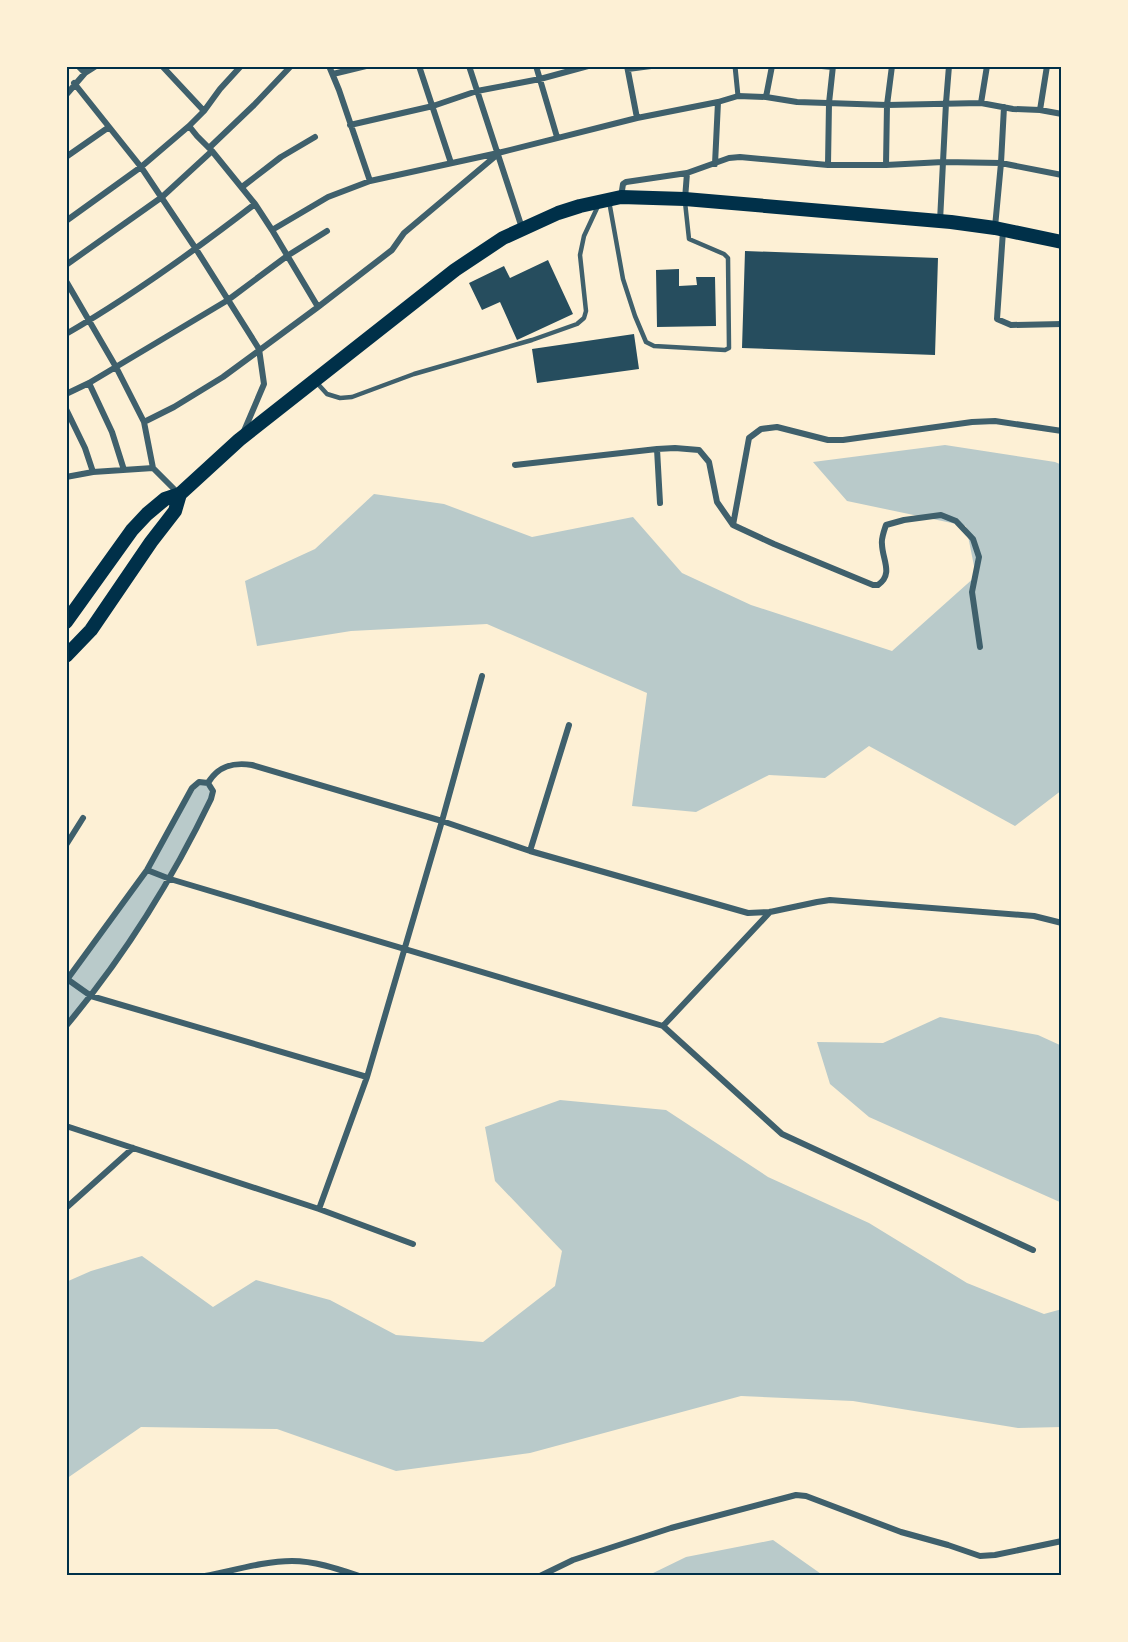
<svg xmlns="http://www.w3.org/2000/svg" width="1128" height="1642" viewBox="0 0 1128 1642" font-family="'Fira Sans',sans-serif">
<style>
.green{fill:#b9caca}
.building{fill:#264d5e}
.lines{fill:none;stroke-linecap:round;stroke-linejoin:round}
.service{stroke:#3f606c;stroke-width:4.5}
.pedestrian{stroke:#3f606c;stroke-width:5}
.minor{stroke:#3f606c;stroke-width:6}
.primary{stroke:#003049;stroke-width:14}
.neatline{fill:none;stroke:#003049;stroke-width:2}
</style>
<rect width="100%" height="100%" fill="#fdf0d5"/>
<path class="green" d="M945,445l110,17 7,3v325l-47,36 -146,-80 -44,32 -56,-3 -73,37 -64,-6 15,-113 -160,-69 -136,7 -94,15 -12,-65 70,-32 59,-55 70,10 88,33 101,-20 49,56 69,32 141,46 84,-75 -10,-50 -119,-25 -34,-39z
M199,782l9,1 3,16 -85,149 -60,78v-45l81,-111z
M940,1017l98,18 24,11v157l-193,-86 -39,-33 -13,-42 66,1z
M560,1100l106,10 102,67 101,46 98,60 77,31 18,-5v118l-44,1 -165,-27 -112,-5 -211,57 -134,18 -119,-42 -136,-2 -75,52v-197l25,-11 51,-15 71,51 43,-27 74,20 66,35 87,7 72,-56 7,-35 -67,-70 -10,-54z
M773,1540l51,36h-177l39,-19z"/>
<path class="building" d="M745,251l193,7 -3,97 -193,-7z
M548,260l25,54 -56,26 -17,-38 -18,8 -13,-27 35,-17 6,12z
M679,269v17l18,-1 -1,-8h19l1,49 -59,1 -1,-57z
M634,334l5,35 -102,14 -5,-34z"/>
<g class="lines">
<path class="service" d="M609,201l14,78 12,37 11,26 8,4 71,4 4,-2 -1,-90 -4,-4 -35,-15 -4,-37
M317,383l10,11 13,4 12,-1 62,-23 118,-34 45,-16 7,-6 2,-7 -6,-56 4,-19 14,-30"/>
<path class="pedestrian" d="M735,66l3,30"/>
<path class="minor" d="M78,66l7,7
M162,66l42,45
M329,66l10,24 31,91
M419,66l32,97
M469,66l53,162
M536,66l21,71
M627,66l10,52
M822,66l11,1
M628,69l23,-3
M333,74l33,-8
M74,83l67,84 55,82 63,100 5,35 -20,47
M66,95l19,-22 11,-7
M766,97l6,-31
M981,103l6,-37
M1040,110l7,-44
M350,125l83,-19 44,-15 63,-12 48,-13
M189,126l8,10 15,15 43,53 17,26 46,77
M209,148l45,-43 37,-39
M66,157l43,-30
M715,164l3,-62
M828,165l1,-62 4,-37
M886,165l1,-60 5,-39
M242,187l39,-30 34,-20
M621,197l2,-13 3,-2 61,-9 42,-15 11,-1 88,8h58l57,-3 58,1 61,12
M685,199l2,-26
M66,221l75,-54 48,-41 15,-15 16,-22 21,-23
M940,221l6,-118 3,-37
M995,227l6,-64 3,-56
M272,230l56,-33 42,-16 128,-28 139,-35 81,-16 20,-6 28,1 31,5 90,3 94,-2 32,6 27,1 22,4
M1003,231l-6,88 14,6 51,-1
M66,265l96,-68 50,-46
M66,281l50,86 28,55 9,46 26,26
M66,334c66,-38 128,-83 189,-130
M89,383l23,49 12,38
M66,394l23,-11 139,-83 59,-44 40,-25
M66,409l19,39 8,24
M144,422l30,-15 49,-30 95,-70 74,-57 12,-17 94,-79
M657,449l3,54
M515,465l142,-16 18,-1 24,2 10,12 8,40 16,23 41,19 99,41h5c16,-11 4,-26 4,-41 -1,-5 2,-13 4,-19l18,-5 37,-5 15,6 17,18 6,18 -7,35 8,55
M66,477l27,-5 60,-4
M733,525l16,-87 12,-9 16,-2 51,13h15l129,-18 23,-1 67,10
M208,783c10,-17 25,-21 44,-18l190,56 88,30 218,62 22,-1 47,-10 13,-2 204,16 28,7
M66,845l17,-27
M530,851l39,-126
M147,870l23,9 493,147 119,108 251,116
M67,979l24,17 276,81
M66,981l81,-111 45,-82 7,-6 9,1 5,8 -2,8c-39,81 -87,158 -145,227
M663,1026l107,-114
M66,1126l253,83 94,35
M66,1208l67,-60
M319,1209l48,-132 75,-256 40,-145
M205,1576c27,-5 59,-15 87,-15 23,0 46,8 67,15
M540,1576l33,-16 98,-32 125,-33 10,1 95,36 47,13 32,11 15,-1 67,-14"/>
<path class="primary" d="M66,622l66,-92 15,-16 18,-15 15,-5 59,-54 216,-170 48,-32 55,-25 22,-7 41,-9 64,2 266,23 44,6 67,14
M66,656l25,-26 60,-88 24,-31 5,-17"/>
</g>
<rect width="1128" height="1642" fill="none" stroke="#fdf0d5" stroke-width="135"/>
<rect x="68" y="68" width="992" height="1506" class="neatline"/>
</svg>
